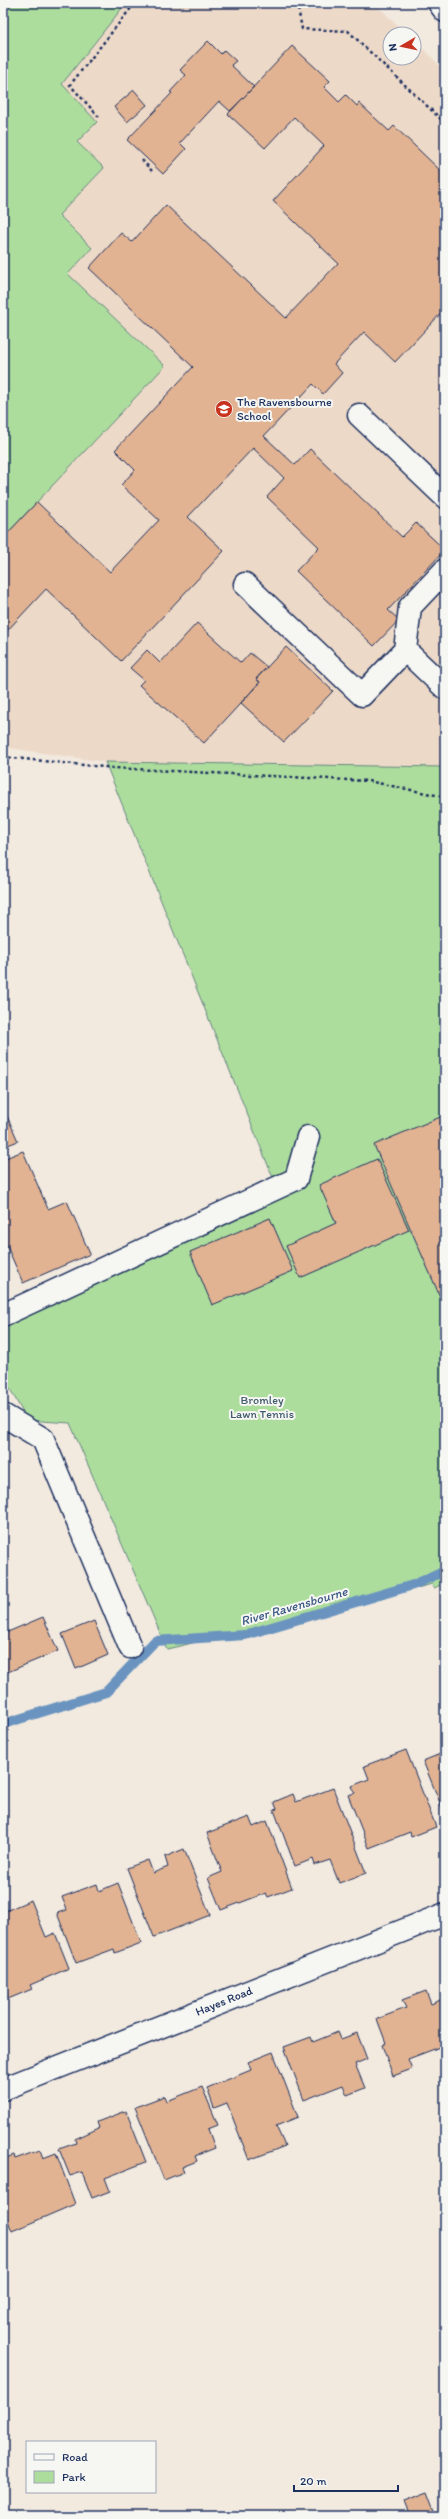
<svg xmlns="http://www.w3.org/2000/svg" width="448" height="2519" viewBox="0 0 448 2519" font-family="Itim,sans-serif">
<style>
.built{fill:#edd9c8}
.green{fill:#addd9d;stroke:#64867e}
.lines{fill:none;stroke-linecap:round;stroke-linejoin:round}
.stream{stroke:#6a94bf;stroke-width:10}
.building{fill:#e2b392;stroke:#1b2f5e}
.minor-casing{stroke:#1b2f5e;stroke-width:25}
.major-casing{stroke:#1b2f5e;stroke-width:25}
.path{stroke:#1b2f5e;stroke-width:2.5;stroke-dasharray:3 3;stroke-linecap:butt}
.minor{stroke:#f6f6f2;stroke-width:22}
.major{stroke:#f6f6f2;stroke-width:22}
.labels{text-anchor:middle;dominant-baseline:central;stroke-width:4;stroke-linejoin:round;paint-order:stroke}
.poi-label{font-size:12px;fill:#1b2f5e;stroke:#f6f6f2;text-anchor:start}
.park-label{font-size:12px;fill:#405a6e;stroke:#f6f6f2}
.street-label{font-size:12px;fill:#1b2f5e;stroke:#f6f6f2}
.water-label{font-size:13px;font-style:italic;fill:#3c5986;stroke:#f6f6f2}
</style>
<rect width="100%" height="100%" fill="#f2e9df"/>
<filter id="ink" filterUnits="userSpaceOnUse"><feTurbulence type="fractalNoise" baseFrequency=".025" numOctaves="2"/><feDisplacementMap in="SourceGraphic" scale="8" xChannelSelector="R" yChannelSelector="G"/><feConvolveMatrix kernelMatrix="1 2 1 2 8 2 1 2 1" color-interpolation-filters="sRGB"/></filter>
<g filter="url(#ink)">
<path class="built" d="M3,3h371l33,31h-17v24h24v-18l31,31v696l-340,-5 -102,-15z"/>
<path class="green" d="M3,3h123l-64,81 35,38 -20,20 27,26 -45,47 33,33 -24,26 97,92 -162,172z
M105,762l340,5v816l-11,5 -2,-4 -78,21 -187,44 -97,-226 -43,-3 -24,-44v-50l277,-131z"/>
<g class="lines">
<path class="stream" d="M3,1724l103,-32 49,-51 90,-6 168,-50 32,-14"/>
</g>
<path class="building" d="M208,41l13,13 3,-4 12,11 -5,4 23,22 -24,24 -11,-10 -39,42 6,6 -23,25 -36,-34 45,-47 -2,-1 16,-17 -6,-5z
M292,46l38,35 -6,6 15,15 7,-7 11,11 2,-3 30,28 5,-5 51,49v134l-50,53 -31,-30 -30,32 8,9 -19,21 -10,-10 -49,52 31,29 15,-16 92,88 14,-14 29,27 -57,60 11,10 -25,26 -78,-75 23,-24 -52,-50 17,-19 -31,-30 -65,69 36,34 -103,110 -75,-72 -42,45 -1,-96 34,-36 73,70 49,-52 -38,-35 14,-15 -20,-20 78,-83 -104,-99 32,-35 11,9 34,-37 120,113 52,-55 -65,-62 51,-55 -30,-29 -29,31 -37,-34z
M134,90l13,15 -20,17 -13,-15z
M197,623l44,40 9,-10 17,14 -11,12 4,3 -56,61 -65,-58 5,-5 -14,-12 17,-18 13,13z
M286,647l47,44 -49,51 -43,-39 19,-21 -4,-3z
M3,1107l15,34 -15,6z
M445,1115v193l-71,-163z
M23,1151l25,58 19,-8 23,53 -67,29 -20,-46v-78z
M377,1159l32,71 -109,48 -14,-32 50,-23 -17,-38z
M270,1218l23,53 -81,34 -22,-53z
M43,1617l15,34 -55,23v-40z
M94,1621l14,34 -32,14 -14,-35z
M406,1750l30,77 -25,10 -1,-5 -41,16 -21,-53 7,-2 -3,-7 17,-7 -5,-13z
M445,1752v63l-22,-54z
M333,1788l33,85 -27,10 -9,-23 -15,5 -2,-6 -18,7 -21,-56 3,-1 -3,-7 19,-8 3,8z
M249,1817l4,10 14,-6 25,67 -24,9 -2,-4 -45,17 -13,-32 14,-6 -15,-39z
M184,1849l26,66 -56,22 -27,-69 21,-8 5,13 15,-6 -3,-10z
M118,1883l23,60 -26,10 -1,-4 -38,14 -19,-50 10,-3 -5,-13 35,-13 2,7z
M31,1900l15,37 9,-4 14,35 -39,17 2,4 -24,10 -5,-13v-74z
M426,1991l5,13 12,-5 2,6v40l-37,14 4,10 -19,7 -11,-31 4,-2 -9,-24 29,-11 -4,-8z
M338,2032l3,7 16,-6 10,26 -12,5 10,24 -18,7 -4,-10 -39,15 -20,-53 27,-10 2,5z
M273,2052l25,65 -22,9 9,20 -36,14 -22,-57 -13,5 -7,-20 44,-18 -3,-8z
M202,2087l16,38 -10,4 7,19 -20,8 2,5 -15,6 2,5 -20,8 -29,-73 30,-11 2,5z
M126,2111l20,51 -41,16 5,13 -18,7 -10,-26 -12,4 -11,-27 17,-6 -1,-4 24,-11 -2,-6z
M40,2150l3,8 13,-5 19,51 -63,27 -9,-23v-49l11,-4 1,4z
M428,2492l9,24h-27l-6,-15z"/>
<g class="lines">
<defs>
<path id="minor" d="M359,415l86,82
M245,584l117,111 43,-45 40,38
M405,650l5,-43 35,-37
M3,1315l293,-136 12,-42
M3,1415l40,24 87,208"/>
<path id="major" d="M439,3l6,8
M3,2089l442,-175"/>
</defs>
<use href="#minor" class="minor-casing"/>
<use href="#major" class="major-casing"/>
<path class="path" d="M297,3l5,26 46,2 97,92
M99,117l-29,-32 65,-82
M142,160l10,11
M3,757l111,11 254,13 77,16"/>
<use href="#minor" class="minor"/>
<use href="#major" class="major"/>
</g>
</g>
<defs>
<symbol id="school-disc" viewBox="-11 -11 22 22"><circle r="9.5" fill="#c8321e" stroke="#f6f6f2"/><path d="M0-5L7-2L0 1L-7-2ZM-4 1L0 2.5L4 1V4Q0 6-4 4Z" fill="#fff"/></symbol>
</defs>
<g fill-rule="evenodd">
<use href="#school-disc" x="214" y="399" width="20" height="20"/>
</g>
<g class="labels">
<g class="poi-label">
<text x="237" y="402">The Ravensbourne<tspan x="237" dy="14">School</tspan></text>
</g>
<g class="park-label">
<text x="262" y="1400">Bromley<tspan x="262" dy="14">Lawn Tennis</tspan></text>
</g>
<g class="street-label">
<text transform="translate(224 2001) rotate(-22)">Hayes Road</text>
</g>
<g class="water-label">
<text transform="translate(294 1606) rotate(-16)">River Ravensbourne</text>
</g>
</g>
<rect width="448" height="2519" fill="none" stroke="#f6f6f2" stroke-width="16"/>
<rect x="8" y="8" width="432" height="2503" fill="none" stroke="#1b2f5e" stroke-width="1.5" filter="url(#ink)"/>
<rect x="26" y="2441" width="130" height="52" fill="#f6f6f2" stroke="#9ea6b7"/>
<rect x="34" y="2454" width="20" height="6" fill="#f6f6f2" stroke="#9ea6b7"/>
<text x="62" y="2461" font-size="12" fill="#1b2f5e">Road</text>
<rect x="34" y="2471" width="20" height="12" fill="#addd9d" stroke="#9ea6b7"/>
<text x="62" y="2481" font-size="12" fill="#1b2f5e">Park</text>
<g transform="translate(402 46) rotate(261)"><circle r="19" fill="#f6f6f2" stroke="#9ea6b7"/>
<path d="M0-3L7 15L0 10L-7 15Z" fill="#c8321e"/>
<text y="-6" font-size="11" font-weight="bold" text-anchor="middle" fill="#1b2f5e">N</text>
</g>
<path d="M294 2485v6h104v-6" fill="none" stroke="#1b2f5e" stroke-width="2"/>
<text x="300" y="2485" font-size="12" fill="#1b2f5e" stroke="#f6f6f2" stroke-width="3" paint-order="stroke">20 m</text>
</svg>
